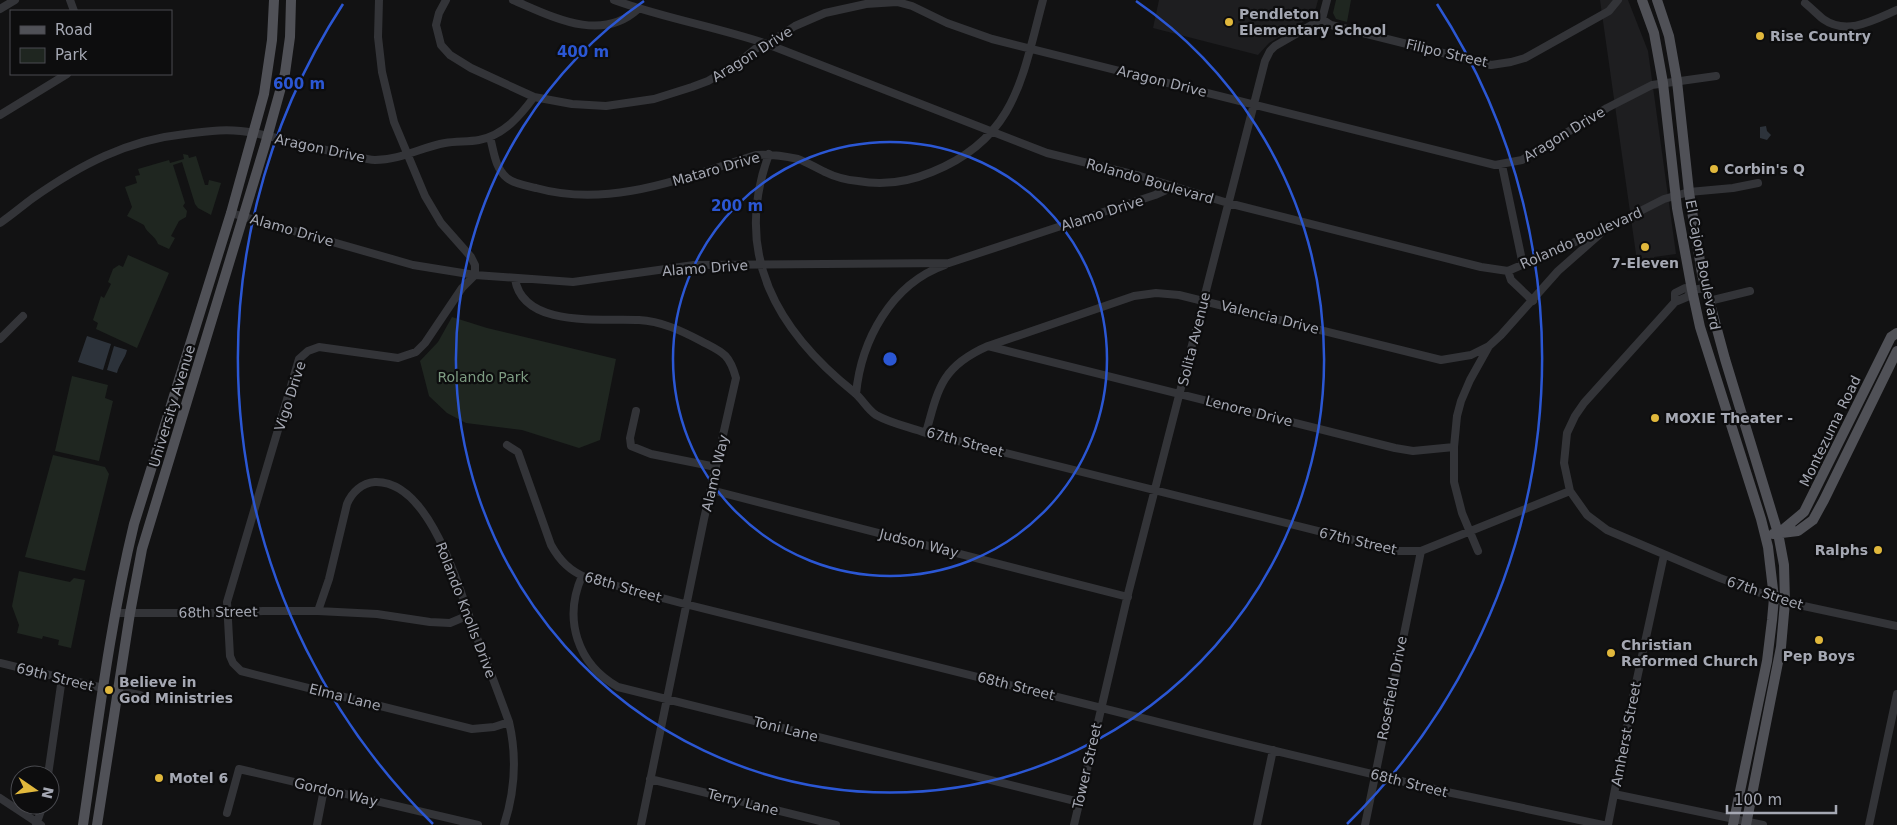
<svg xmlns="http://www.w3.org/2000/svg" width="1897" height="825" viewBox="0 0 1897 825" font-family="'DejaVu Sans',sans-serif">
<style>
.built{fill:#1e1e20}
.green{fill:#1f2620}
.water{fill:#2d333b}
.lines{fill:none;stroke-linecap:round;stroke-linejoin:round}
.minor{stroke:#333438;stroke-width:8}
.major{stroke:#505157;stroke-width:10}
.ring{fill:none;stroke:#2b57d4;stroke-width:2.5}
.poi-dot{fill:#e1b83c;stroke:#0d0d0e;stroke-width:2}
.labels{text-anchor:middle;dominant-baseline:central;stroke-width:4.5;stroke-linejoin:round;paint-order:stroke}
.poi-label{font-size:14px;font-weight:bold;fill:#a5a8b3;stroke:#0d0d0e;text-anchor:start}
.street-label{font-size:14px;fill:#a5a8b3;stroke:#0d0d0e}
.park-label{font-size:14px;fill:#7d9c82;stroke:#0d0d0e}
.centre{fill:#2b57d4;stroke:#0d0d0e;stroke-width:2.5}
.ring-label{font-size:15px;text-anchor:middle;font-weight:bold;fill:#2b57d4;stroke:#0d0d0e;stroke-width:4.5;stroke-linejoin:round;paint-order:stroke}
</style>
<rect width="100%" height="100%" fill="#121213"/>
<path class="built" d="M1159,0h159l-4,15 -45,28 -11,12 -105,-27z
M1600,0h28l20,51 28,203 -22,3v2l-17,2z"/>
<path class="green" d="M1336,0h15l-4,22 -11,-3 -3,-6z
M183,154l5,1 1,3 7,-2 9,29h3l1,-5 12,3 -10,32 -13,-7 -3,-4 -13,-42 -9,3 12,38 -2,3 4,5 -1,6 -7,4 -8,15 4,2 -6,11 -11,-5c-3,-9 -11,-10 -14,-19l-17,-9 5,-9 -7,-20 12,-4 -2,-7 5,-1 -2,-6 31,-9 1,3 14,-4z
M128,255l41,18 -32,75 -41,-19 2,-6 -5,-3 8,-24 3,2 7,-14 -3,-2 5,-13 6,-4 4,2z
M452,317l35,11 129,31 -16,81 -21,8 -57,-18 -56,-7 -19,-10 -18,-17 -9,-35 18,-19z
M72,376l36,9 -3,13 8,3 -14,60 -44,-10z
M53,455l52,12 4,7 -24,97 -60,-14z
M19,571l51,11 4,-4 11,2 -14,68 -13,-3 1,-5 -16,-4 -1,3 -25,-6 2,-8 -7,-19z"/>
<path class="water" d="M1766,126l1,5 4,4 -4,5 -7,-2v-11z
M87,336l24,8 -8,26 -25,-8z
M114,346l13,4c-2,9 -8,14 -10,23l-10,-3z"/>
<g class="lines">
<path class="minor" d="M70,0l4,11
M379,0l-1,37 4,35 12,50 31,74 16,27 30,34 4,8v10l-13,13 -37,55 -9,9 -18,6 -79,-11 -11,4 -9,8 -72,243 3,54 3,7 8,8 231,58 22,-2 15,-5
M446,0l-7,13 -3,12 5,20 9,10 21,13 63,29 38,7 34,2 48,-7 38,-12 16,-6 26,-15 21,-17 12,-5 28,-18 30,-13 41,-9 31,-2 15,4 35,17 45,16 503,126 27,-5 85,-52 45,-23 64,-9
M513,0c40,17 88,43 125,9
M614,0c49,18 103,27 153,44l280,109 93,23 88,27 253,64 27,4 97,-42 59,-30 25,-7 44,-4 25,-5
M1805,3c6,5 12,11 18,16 24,17 51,1 74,-9
M0,9l15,-9
M1322,19l9,6 160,40 20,-3 14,-4 84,-47 9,-11
M0,115l67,-41
M490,137c4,15 5,31 17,41 7,6 21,8 29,10 75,21 149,-11 220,-33 14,-1 28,1 42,4 9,3 18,9 27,13 10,5 22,8 33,9 26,5 50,1 74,-9 84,-34 90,-94 111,-172
M769,154c-37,100 8,177 86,239 7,6 13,17 21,22 16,9 34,12 50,18l472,118h23l149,-60
M1502,165l21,100
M231,213l182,52 62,10 98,7 121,-17 255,-2 206,-68 20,-9
M0,223c12,-8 22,-17 33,-25 47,-33 94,-58 152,-64 22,-3 46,-6 68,-1 32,6 64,16 96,22 9,2 18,5 26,5 25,0 47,-13 70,-17 11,-2 23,-1 34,-3 25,-5 41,-24 55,-43
M1508,271l3,9 22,21
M515,279c8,50 88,39 124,41 22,1 43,11 62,21 21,11 28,12 35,37l-32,141 -63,306
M1692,290l-5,7 -12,5 -91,101 -9,13 -8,17 -3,30 6,28 17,24 20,15 113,48 54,20 11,4 112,24
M1709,301l41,-10
M1675,302v-9l10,-5 7,2 13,-2
M0,339l23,-23
M988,346l407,102 18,3 41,-4
M856,394c5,-53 35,-110 89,-129
M636,411l-6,27 1,8 20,8 65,13
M926,433c12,-45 16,-67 62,-87l146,-50 22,-3 23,2 262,65 30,-5 18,-9
M507,445l11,7 33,93c9,16 19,26 36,33l94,25 549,137 217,52 156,33
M711,490l417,107
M1478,551l-16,-38 -8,-31v-35l3,-31 4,-15 9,-21 19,-34 12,-11 57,-64 42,-37
M582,576c-19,43 -5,88 36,111l461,115
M318,611l11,-32 18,-75c5,-12 15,-21 28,-22 56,-2 85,110 100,151 12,29 23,59 34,89 8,34 6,69 -5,103
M115,613h113l35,-2h55l59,3 53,8 20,1 19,-8
M0,663l103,25 37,7
M48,775l14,-97
M650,779l186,46
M1614,794l149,31
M0,798l41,27
M227,813l12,-44 239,56
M36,825l7,-20
M317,825l7,-36
M1074,825l54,-231 137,-533 5,-10 5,-5 47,-27 5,-19
M1257,825l16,-75
M1365,825l56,-274
M1608,825l25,-128 31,-142
M1869,825l28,-131"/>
<path class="major" d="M1642,0l12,33 9,50 14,125 15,82 8,37 61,192 7,28 6,51 -2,22 -5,41 -34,164
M1657,0l12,36 8,45 12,111 13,82 23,85 53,174 6,32 1,37 -4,45 -35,178
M1779,533l25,-21 87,-175 6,-4
M1773,534l25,-3 15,-11 11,-20 73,-149
M83,825c15,-101 27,-202 51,-301l97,-311 33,-119 8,-54 2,-40
M97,825l33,-212 12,-64 123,-404 20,-72 5,-36 1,-37"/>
</g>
<g class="ring">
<circle cx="890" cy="359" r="217"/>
<path d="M1136 1A434 434 0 1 1 644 1"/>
<path d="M433 824A652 652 0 0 1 343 4M1437 4A652 652 0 0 1 1347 824"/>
</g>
<g class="poi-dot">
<circle cx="1229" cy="22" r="5"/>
<circle cx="1760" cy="36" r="5"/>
<circle cx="1714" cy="169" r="5"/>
<circle cx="1645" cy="247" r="5"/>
<circle cx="1655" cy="418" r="5"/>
<circle cx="1878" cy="550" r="5"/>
<circle cx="1819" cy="640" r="5"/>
<circle cx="1611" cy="653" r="5"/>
<circle cx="109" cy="690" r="5"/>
<circle cx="159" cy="778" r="5"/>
</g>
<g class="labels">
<g class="poi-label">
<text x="1239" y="14">Pendleton<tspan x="1239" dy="16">Elementary School</tspan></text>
<text x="1770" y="36">Rise Country</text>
<text x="1724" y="169">Corbin's Q</text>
<text x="1645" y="263" text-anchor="middle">7-Eleven</text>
<text x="1665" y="418">MOXIE Theater -</text>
<text x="1868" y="550" text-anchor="end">Ralphs</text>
<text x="1621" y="645">Christian<tspan x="1621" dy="16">Reformed Church</tspan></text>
<text x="1819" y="656" text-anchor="middle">Pep Boys</text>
<text x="119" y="682">Believe in<tspan x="119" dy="16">God Ministries</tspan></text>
<text x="169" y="778">Motel 6</text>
</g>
<g class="street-label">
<text transform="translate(1447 53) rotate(13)">Filipo Street</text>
<text transform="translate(752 54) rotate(-32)">Aragon Drive</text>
<text transform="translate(1162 81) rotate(14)">Aragon Drive</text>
<text transform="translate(1564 134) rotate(-31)">Aragon Drive</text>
<text transform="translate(320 148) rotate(12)">Aragon Drive</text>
<text transform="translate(716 169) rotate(-16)">Mataro Drive</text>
<text transform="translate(1150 181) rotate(16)">Rolando Boulevard</text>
<text transform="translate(1102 213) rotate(-18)">Alamo Drive</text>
<text transform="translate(292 230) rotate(16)">Alamo Drive</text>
<text transform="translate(1581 238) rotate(-24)">Rolando Boulevard</text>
<text transform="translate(1703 265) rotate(79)">El Cajon Boulevard</text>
<text transform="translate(705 268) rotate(-4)">Alamo Drive</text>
<text transform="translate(1270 317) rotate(14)">Valencia Drive</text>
<text transform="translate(1194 339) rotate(-76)">Solita Avenue</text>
<text transform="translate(290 396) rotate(-72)">Vigo Drive</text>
<text transform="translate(172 406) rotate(-73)">University Avenue</text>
<text transform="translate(1249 411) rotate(14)">Lenore Drive</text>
<text transform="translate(1830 431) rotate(-64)">Montezuma Road</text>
<text transform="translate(965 442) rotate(15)">67th Street</text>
<text transform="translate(715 473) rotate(-77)">Alamo Way</text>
<text transform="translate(1358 541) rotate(13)">67th Street</text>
<text transform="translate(919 543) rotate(14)">Judson Way</text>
<text transform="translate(623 587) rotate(16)">68th Street</text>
<text transform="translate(1765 593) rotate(18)">67th Street</text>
<text transform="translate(466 610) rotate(69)">Rolando Knolls Drive</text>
<text transform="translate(218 612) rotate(-1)">68th Street</text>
<text transform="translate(55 677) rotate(14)">69th Street</text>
<text transform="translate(1016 686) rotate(14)">68th Street</text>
<text transform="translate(1392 688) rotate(-79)">Rosefield Drive</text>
<text transform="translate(345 697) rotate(14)">Elma Lane</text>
<text transform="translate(786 729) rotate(14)">Toni Lane</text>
<text transform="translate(1626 734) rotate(-79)">Amherst Street</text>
<text transform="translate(1087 766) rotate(-77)">Tower Street</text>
<text transform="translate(1409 783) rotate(14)">68th Street</text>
<text transform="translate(336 792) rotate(13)">Gordon Way</text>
<text transform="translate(743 802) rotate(14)">Terry Lane</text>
</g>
<g class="park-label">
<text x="483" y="377">Rolando Park</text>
</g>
</g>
<circle cx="890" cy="359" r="8" class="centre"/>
<g class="ring-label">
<text x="583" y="57">400 m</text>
<text x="299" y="89">600 m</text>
<text x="737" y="211">200 m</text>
</g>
<rect x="10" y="10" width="162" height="65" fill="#0d0d0e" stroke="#4a4b50"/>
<rect x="20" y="26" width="25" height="8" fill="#505157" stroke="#4a4b50"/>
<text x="55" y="35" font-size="15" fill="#a5a8b3">Road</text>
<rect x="20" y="48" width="25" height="15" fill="#1f2620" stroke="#4a4b50"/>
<text x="55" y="60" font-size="15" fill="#a5a8b3">Park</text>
<g transform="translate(35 790) rotate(103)"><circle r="24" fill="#0d0d0e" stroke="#4a4b50"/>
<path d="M0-4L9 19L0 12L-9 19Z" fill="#e1b83c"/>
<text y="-8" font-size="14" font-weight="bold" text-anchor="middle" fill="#a5a8b3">N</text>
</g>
<path d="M1727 805v8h109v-8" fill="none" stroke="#a5a8b3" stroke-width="2.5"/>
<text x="1734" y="805" font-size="15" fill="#a5a8b3" stroke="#0d0d0e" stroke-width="4" paint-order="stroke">100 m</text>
</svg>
